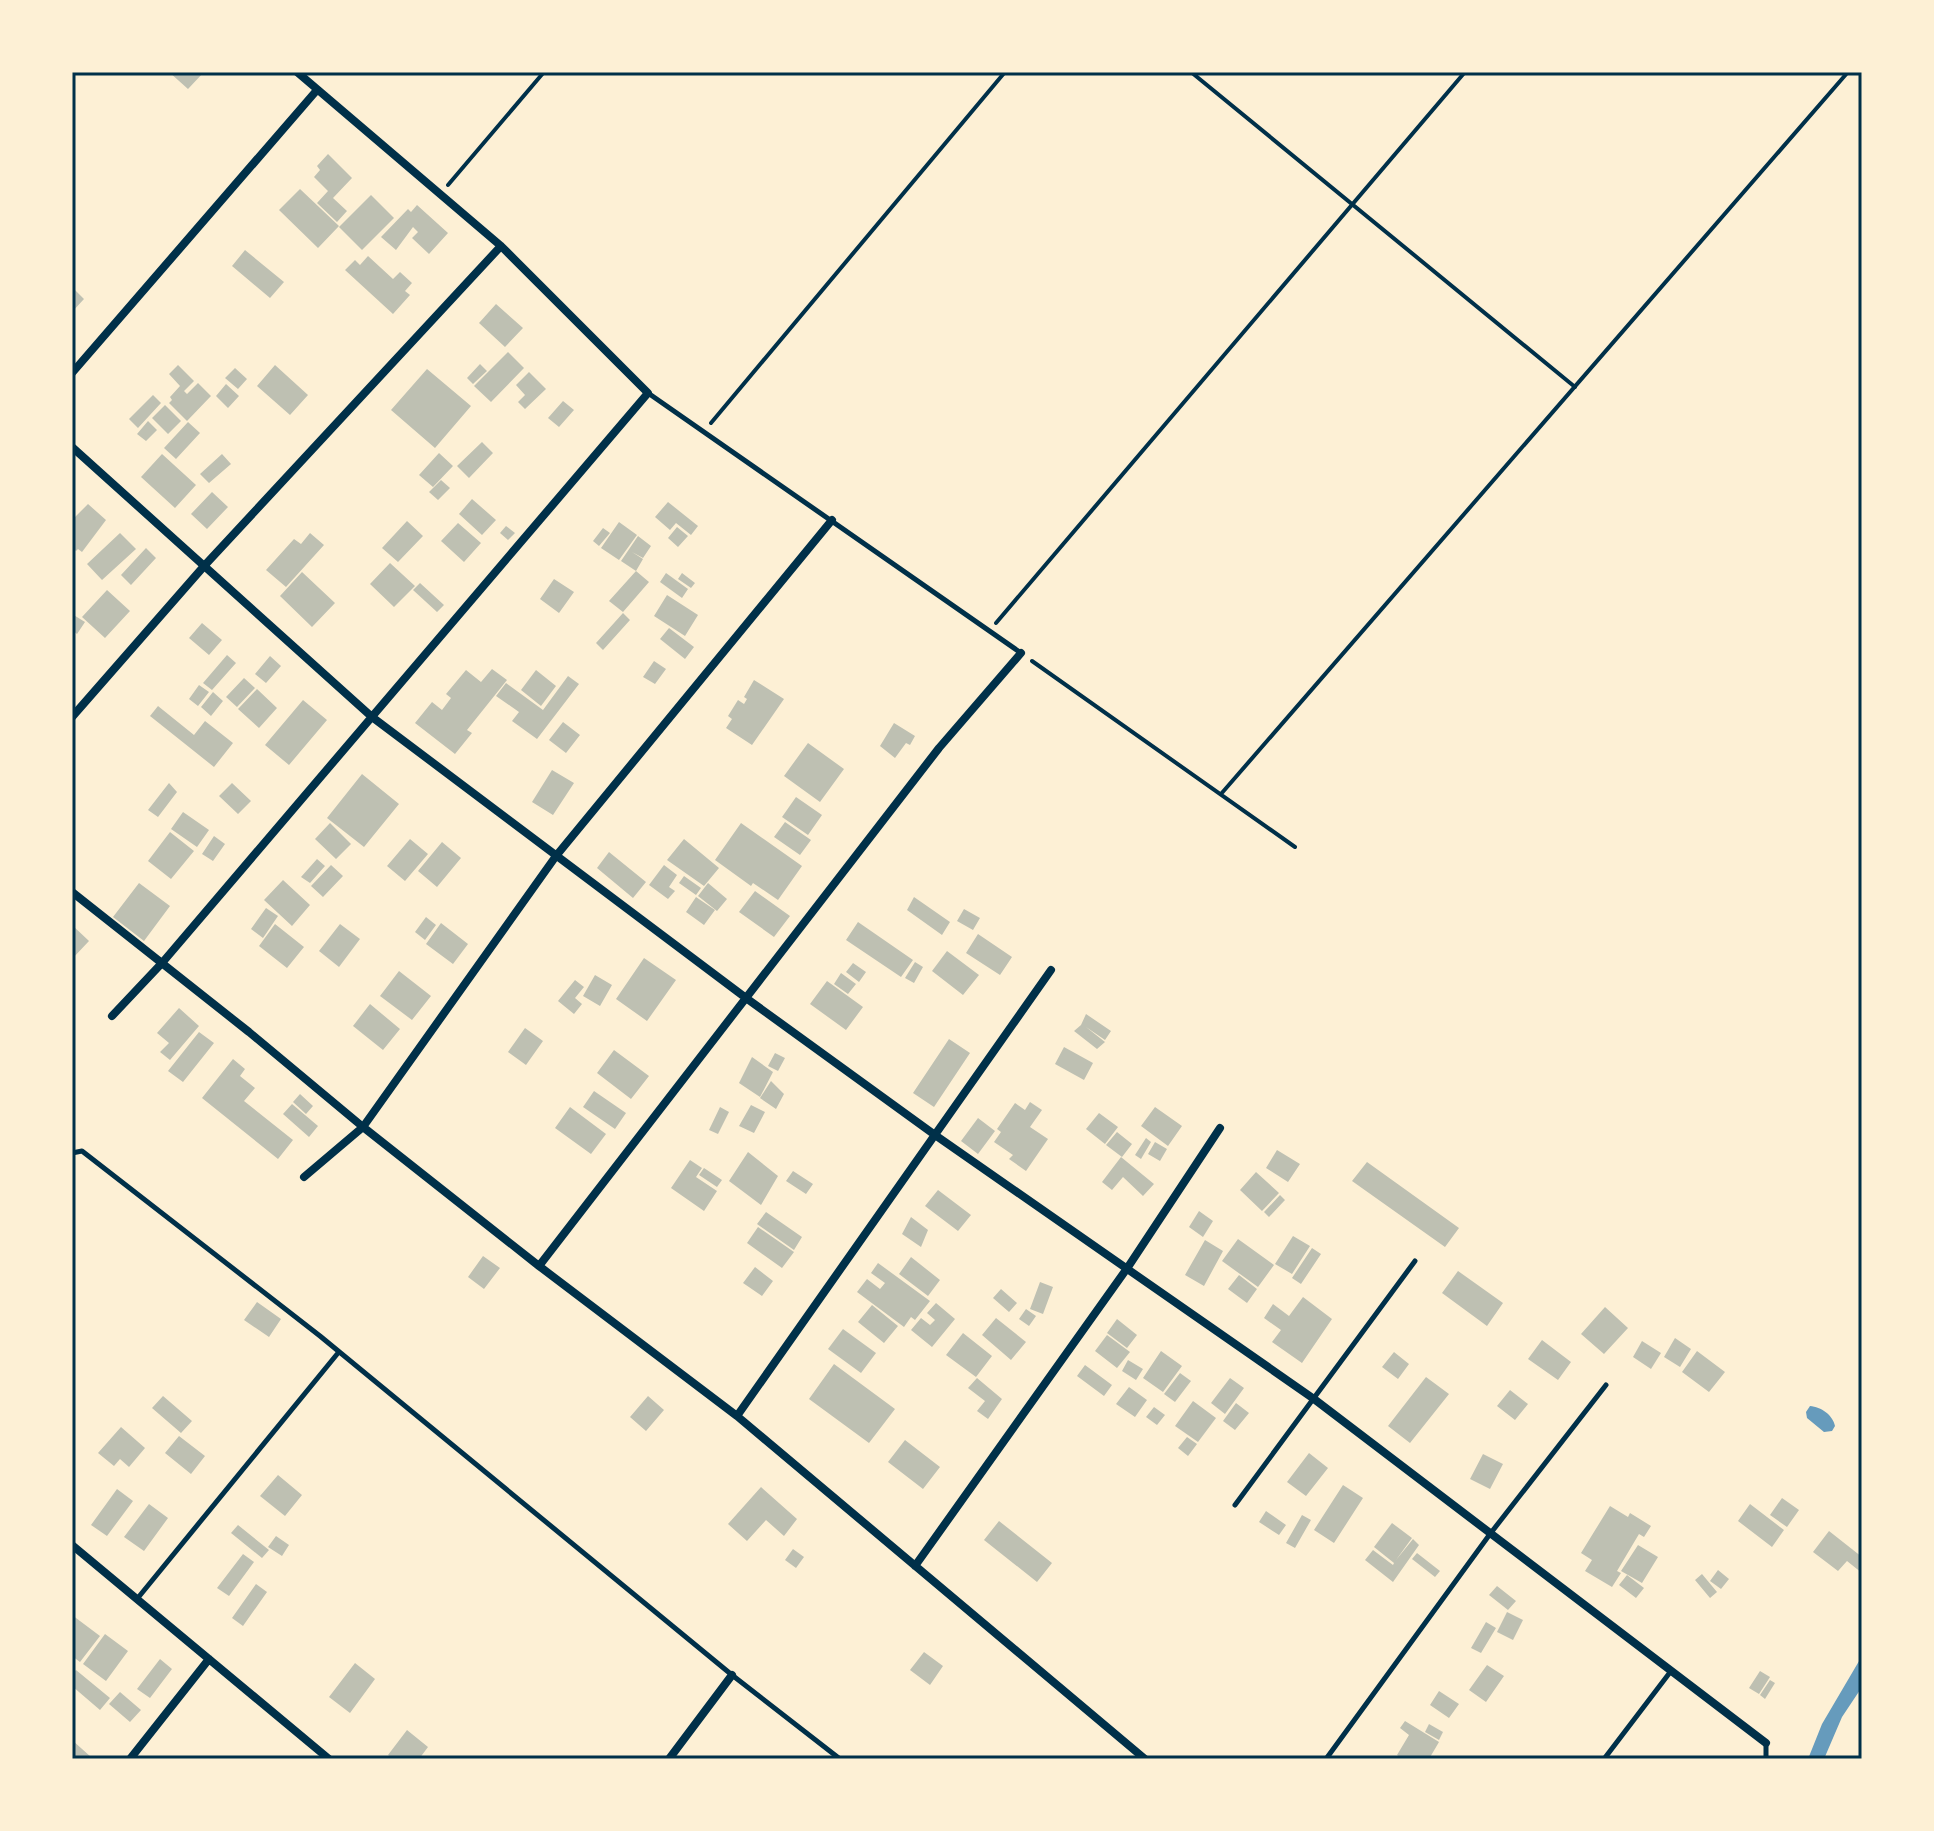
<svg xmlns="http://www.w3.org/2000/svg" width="1934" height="1831" viewBox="0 0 1934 1831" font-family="Barlow,sans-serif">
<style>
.water{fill:#669bbc}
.building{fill:#bec0b2}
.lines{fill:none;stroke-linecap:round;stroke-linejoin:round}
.path{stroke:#003049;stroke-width:4}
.service{stroke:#003049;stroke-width:5}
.minor{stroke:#003049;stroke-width:8}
.neatline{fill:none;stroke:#003049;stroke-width:3}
</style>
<rect width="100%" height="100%" fill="#fdf0d5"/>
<path class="water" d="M1810,1406c11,1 23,9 25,20l-3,5 -8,1 -17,-14 -1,-6z
M1862,1656v31l-20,30 -18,42h-16l14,-35z"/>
<path class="building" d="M169,72h35l-16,17z
M328,154l24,24 -19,20 14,13 -10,11 -20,-19 11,-12 -14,-14 6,-7 -3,-4z
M300,189l39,37 -21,22 -39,-38z
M371,195l23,23 -32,32 -23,-23z
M417,205l31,28 -19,21 -17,-16 6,-6 -5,-5 -17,23 -15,-13 27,-28 3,3z
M245,250l39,32 -14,16 -38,-32z
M368,256l25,23 7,-7 12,11 -7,8 5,4 -17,19 -48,-44 10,-10 5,5z
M72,287l12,12 -12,13z
M496,304l27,24 -18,19 -26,-24z
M508,352l16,16 -33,34 -17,-16z
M480,364l7,7 -14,13 -6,-6z
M178,365l16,16 -10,10 3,3 11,-11 13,13 -24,25 -18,-18 3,-3 -2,-3 10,-11 -11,-12z
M275,365l33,30 -18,20 -33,-29z
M235,368l12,11 -9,10 -13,-11z
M427,369l44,37 -36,42 -44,-38z
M529,372l17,17 -21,20 -7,-7 7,-7 -9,-10z
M226,384l13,12 -11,12 -12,-12z
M153,395l8,8 -23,25 -9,-9z
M563,401l11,9 -15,17 -11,-9z
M165,405l16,16 -13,13 -16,-16z
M148,421l9,9 -11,11 -9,-7z
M188,422l12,11 -24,26 -12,-11z
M482,442l11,11 -24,25 -12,-12z
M439,453l14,13 -20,21 -14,-12z
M162,454l34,31 -21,23 -34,-31z
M222,454l9,10 -22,19 -9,-9z
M441,480l9,8 -12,12 -9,-8z
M212,492l16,15 -21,22 -16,-15z
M472,499l24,21 -14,15 -23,-21z
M668,502l30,24 -7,9 -15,-12 -6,7 -15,-13z
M88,504l18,16 -24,32 -4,-3 -2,2 -4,-4v-27z
M407,521l16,15 -25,26 -16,-14z
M619,522l18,13 -18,25 -18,-12z
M458,523l23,20 -17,19 -23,-21z
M506,526l9,7 -7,7 -8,-7z
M677,527l11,9 -10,11 -10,-9z
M603,528l7,5 -11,13 -6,-5z
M120,533l16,16 -34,31 -15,-16z
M310,533l14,12 -38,42 -20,-17 28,-31 7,5z
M638,536l13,10 -8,12 -11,-6 11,7 -7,12 13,11 -26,30 -14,-11 27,-30 -15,-10z
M146,548l10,10 -25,27 -10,-10z
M390,563l25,23 -21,21 -24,-23z
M302,572l33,31 -23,24 -32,-31z
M666,573l22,16 -6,9 -22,-16z
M682,573l13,10 -4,5 -13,-9z
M554,579l20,13 -15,21 -19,-14z
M420,583l24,22 -7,7 -24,-22z
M107,590l23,21 -25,27 -23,-21z
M667,595l31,20 -13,21 -31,-20z
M623,613l7,7 -27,30 -7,-7z
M72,614l13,8 -8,12 -5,-4z
M202,623l20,17 -13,15 -20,-17z
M669,628l25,19 -9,12 -25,-20z
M227,655l9,8 -24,27 -9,-7z
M270,656l11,10 -15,17 -11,-9z
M654,661l12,8 -11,15 -12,-7z
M492,669l15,11 -40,50 5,3 -17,21 -40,-31 17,-21 10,8 9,-12 -5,-4 20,-24 15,12z
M536,670l20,16 -15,20 -20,-16z
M568,676l11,8 -42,55 -25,-18 7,-9 -23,-16 10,-13 37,27z
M244,678l11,10 -18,19 -11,-10z
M754,680l30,19 -32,46 -26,-17 6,-9 -4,-3 10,-16 6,4 3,-5 -3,-2z
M199,685l10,7 -11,14 -9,-7z
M257,689l20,19 -18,20 -21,-19z
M213,692l10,9 -12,15 -10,-9z
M303,700l24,20 -38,45 -24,-20z
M158,706l36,29 11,-14 28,22 -19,24 -64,-51z
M563,722l17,13 -14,18 -17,-13z
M894,723l21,13 -5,9 -4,-2 -11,15 -15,-12z
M808,743l36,26 -24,33 -36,-26z
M552,770l22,13 -21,32 -21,-13z
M362,774l37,30 -35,43 -37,-29z
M169,783l8,9 -19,25 -10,-7z
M232,783l19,18 -13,13 -19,-18z
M796,797l26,18 -14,20 -26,-18z
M183,812l26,18 -12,17 -26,-18z
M785,822l26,18 -11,15 -26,-18z
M330,823l21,21 -15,15 -21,-20z
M741,823l61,43 -24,34 -25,-17 -2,3 -36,-26z
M170,832l24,19 -23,28 -23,-18z
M214,836l11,8 -12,17 -11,-7z
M410,839l18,15 -23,27 -18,-15z
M684,839l35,29 -15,18 -37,-26z
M442,842l19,16 -24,29 -19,-16z
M609,852l37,30 -13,16 -36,-30z
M317,859l8,7 -15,17 -9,-6z
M331,865l12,11 -20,21 -12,-11z
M664,865l13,10 -8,12 6,4 -7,8 -19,-14z
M684,876l17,12 -5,7 -17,-12z
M283,880l27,25 -18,21 -28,-26z
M139,883l31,23 -26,35 -31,-24z
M708,883l19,16 -10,12 -19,-15z
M755,891l35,25 -16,21 -35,-25z
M696,897l19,13 -11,15 -18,-13z
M914,897l36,25 -8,13 -35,-25z
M266,908l12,8 -15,22 -12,-9z
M964,909l16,9 -7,12 -16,-9z
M426,917l10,8 -11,15 -10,-8z
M858,922l55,38 -12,17 -55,-37z
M441,923l27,21 -15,20 -27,-20z
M275,924l29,23 -17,21 -28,-22z
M340,924l20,15 -21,28 -20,-16z
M72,925l17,16 -17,18z
M978,934l34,23 -12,18 -34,-22z
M947,951l32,24 -16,20 -31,-24z
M644,958l32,22 -29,41 -31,-22z
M915,962l8,5 -9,16 -9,-5z
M853,963l13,9 -7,10 -13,-10z
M399,971l32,25 -19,24 -32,-24z
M841,973l15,11 -8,10 -14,-10z
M595,975l17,10 -12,21 -17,-10z
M575,980l9,7 -9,11 7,6 -8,10 -16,-13z
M827,981l36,26 -17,23 -36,-26z
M370,1004l30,25 -17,21 -30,-24z
M179,1008l20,18 -29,34 -10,-8 9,-9 -12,-10z
M1086,1014l25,17 -6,9 -19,-13 19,15 -8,7 -23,-18 7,-6z
M525,1028l18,13 -17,24 -18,-13z
M199,1032l15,11 -31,39 -15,-11z
M949,1039l21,14 -36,54 -21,-14z
M1064,1047l29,16 -9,17 -29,-16z
M614,1050l35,26 -18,23 -34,-26z
M775,1053l10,5 -7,13 -10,-5z
M752,1057l21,15 -13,25 -21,-14z
M233,1059l12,10 -5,7 15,12 -11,13 49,39 -15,19 -76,-61z
M771,1081l13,13 -8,15 -16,-11z
M594,1091l32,22 -11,16 -32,-22z
M300,1094l13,12 -7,8 -13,-12z
M1030,1102l12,8 -12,17 18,12 -22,32 -17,-12 4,-4 -19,-13 7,-10 -4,-3 18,-26 10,7z
M292,1104l26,22 -9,11 -26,-23z
M751,1105l14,7 -11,21 -15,-7z
M570,1107l36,27 -15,20 -36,-26z
M720,1107l9,5 -11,22 -9,-4z
M1155,1107l27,19 -14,20 -27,-20z
M1099,1113l19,14 -13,17 -19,-15z
M978,1118l17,13 -17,23 -17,-13z
M1117,1132l15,12 -10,13 -16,-12z
M1146,1138l5,4 -10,17 -6,-4z
M1155,1142l12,7 -7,12 -12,-7z
M1277,1150l23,14 -12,18 -22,-14z
M748,1152l30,24 -17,29 -32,-24z
M1121,1157l33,27 -11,12 -20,-19 -11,13 -10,-8z
M690,1160l12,8 -6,9 21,14 -13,20 -33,-23z
M1367,1162l92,66 -14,19 -93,-66z
M704,1168l18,12 -5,7 -18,-12z
M793,1171l20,13 -7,10 -20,-13z
M1256,1172l23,21 -17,18 -22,-21z
M938,1190l33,25 -13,16 -33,-25z
M1280,1195l5,5 -16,17 -5,-5z
M1199,1211l14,10 -10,16 -14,-10z
M766,1212l36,25 -8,13 -37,-26z
M911,1217l17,13 -7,17 -19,-13z
M758,1227l36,25 -12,16 -35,-25z
M1293,1236l17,10 -18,28 -17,-10z
M1238,1239l36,26 -16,22 -36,-26z
M1205,1240l18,11 -19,35 -19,-11z
M1312,1248l9,6 -20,30 -9,-6z
M483,1256l17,12 -16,21 -16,-12z
M911,1257l29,23 -12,16 -29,-22z
M878,1263l52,38 -15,19 -4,-3 -7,10 -47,-35 10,-13 13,10 5,-6 -14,-10z
M755,1267l18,14 -11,15 -19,-13z
M1458,1271l45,32 -16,23 -45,-33z
M1239,1275l18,14 -10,14 -19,-14z
M1040,1282l13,5 -10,27 -13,-5z
M1001,1289l16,14 -8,9 -16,-14z
M1303,1297l29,22 -30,44 -30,-21 9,-12 -17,-12 9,-14 16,12z
M257,1302l24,17 -12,18 -25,-17z
M936,1303l19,16 -23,28 -21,-17 10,-12 9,7 5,-5 -8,-7z
M872,1305l26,21 -14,17 -26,-21z
M1605,1307l23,21 -24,26 -23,-20z
M1026,1309l10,7 -7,10 -10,-7z
M996,1318l30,24 -15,18 -29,-25z
M1117,1319l20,16 -10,13 -20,-15z
M843,1329l33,24 -15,20 -33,-24z
M963,1333l29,23 -16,21 -30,-22z
M1107,1335l23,17 -13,16 -22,-17z
M1675,1338l16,11 -11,18 -16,-10z
M1542,1340l29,22 -13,18 -30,-21z
M1642,1341l19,12 -10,16 -18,-12z
M1161,1351l21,15 -19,26 -20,-14z
M1697,1351l28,21 -16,20 -27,-20z
M1394,1352l15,12 -11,15 -16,-12z
M1128,1360l15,9 -7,11 -14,-9z
M834,1364l61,45 -26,34 -60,-44z
M1085,1365l27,20 -8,11 -27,-20z
M1180,1373l11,8 -16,21 -11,-8z
M1426,1377l23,17 -39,49 -22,-17z
M977,1378l25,21 -14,20 -11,-8 8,-10 -17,-13z
M1230,1378l14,10 -19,26 -14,-11z
M1129,1387l18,13 -12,17 -19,-13z
M1510,1390l18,14 -13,16 -18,-14z
M163,1396l29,25 -11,12 -29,-25z
M648,1396l16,14 -18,21 -16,-14z
M1193,1401l23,17 -18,24 -23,-16z
M1236,1403l13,10 -14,17 -12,-9z
M1154,1407l11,8 -8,10 -11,-8z
M121,1427l24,21 -16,19 -9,-8 -6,7 -16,-13z
M179,1436l26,20 -14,18 -26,-21z
M1187,1437l10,7 -9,12 -10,-8z
M905,1440l35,27 -17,22 -35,-27z
M1309,1453l19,15 -22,28 -19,-14z
M1483,1454l20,10 -13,25 -20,-10z
M278,1475l24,20 -17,21 -25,-20z
M1343,1485l20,13 -29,45 -20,-13z
M761,1487l36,32 -13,17 -18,-16 -19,21 -19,-17z
M117,1489l16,12 -26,35 -16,-11z
M1782,1498l17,12 -12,17 -17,-12z
M149,1504l19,14 -24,33 -20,-14z
M1750,1504l34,26 -12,17 -34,-26z
M1610,1506l18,11 2,-4 21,13 -7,11 -5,-3 -22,37 4,2 -9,14 -27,-16 7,-11 -11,-7z
M1266,1511l20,14 -7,10 -20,-13z
M1302,1515l9,5 -16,28 -9,-5z
M999,1521l53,42 -15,19 -53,-42z
M1392,1523l20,15 -16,22 17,-21 6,6 -26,37 -28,-22 8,-10 20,15 1,-2 -20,-16z
M238,1525l31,25 -7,8 -31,-25z
M1829,1531l33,26v16l-15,-12 -9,10 -25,-19z
M276,1536l13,9 -7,11 -14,-9z
M1638,1545l20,12 -16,26 -21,-12z
M793,1549l11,8 -8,11 -11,-8z
M1417,1553l23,18 -5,6 -23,-18z
M243,1554l11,8 -25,34 -12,-8z
M1718,1570l11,9 -8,10 -11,-8z
M1702,1574l15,18 -7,6 -15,-18z
M1627,1575l17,13 -8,10 -17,-13z
M256,1584l11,8 -24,34 -11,-8z
M1497,1586l19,15 -8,9 -19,-15z
M1507,1612l16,8 -10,20 -16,-8z
M72,1615l28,21 -20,26 -8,-6z
M1486,1622l10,6 -15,25 -10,-5z
M105,1634l23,17 -22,30 -23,-17z
M924,1652l19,14 -13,19 -20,-15z
M160,1659l12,10 -22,29 -13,-9z
M355,1663l20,16 -25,34 -21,-16z
M1487,1665l17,11 -18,26 -17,-12z
M76,1670l34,28 -10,12 -28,-24v-12z
M1760,1671l10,6 -11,17 -10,-6z
M1770,1680l5,3 -10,16 -5,-4z
M1439,1691l20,13 -10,14 -19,-13z
M120,1692l21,18 -11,12 -21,-18z
M1405,1721l34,21 -10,17h-26l-6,-4 12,-20 -9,-7z
M1429,1724l14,8 -4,8 -14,-8z
M407,1730l21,17 -9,12h-26l-5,-4z
M72,1740l19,17 -2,2h-17z"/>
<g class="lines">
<path class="path" d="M1191,72l384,315
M448,185l96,-113
M711,423l294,-351
M996,623l469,-551
M1032,661l263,186
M1221,794l627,-722"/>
<path class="service" d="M648,393l373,260
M72,1153l10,-2 238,185 412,339 108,84
M1235,1505l180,-244
M137,1599l201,-246
M1326,1759l164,-225 116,-149
M1604,1759l67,-88
M1766,1759v-16"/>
<path class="minor" d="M72,373l245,-283
M72,447l300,270 374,281 189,137 379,264 452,344
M72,717l133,-152 296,-319
M72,892l177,140 114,95 176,139 198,150 408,343
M112,1016l50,-53 486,-570 -147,-147 -204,-174
M304,1177l59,-50 193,-271 276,-336
M539,1266l400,-518 82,-95
M737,1416l314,-446
M72,1545l257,214
M915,1566l213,-299 92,-139
M130,1759l79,-100
M669,1759l63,-84"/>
</g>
<rect width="1934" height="1831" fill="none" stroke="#fdf0d5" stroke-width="148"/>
<rect x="74" y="74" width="1786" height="1683" class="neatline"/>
</svg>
